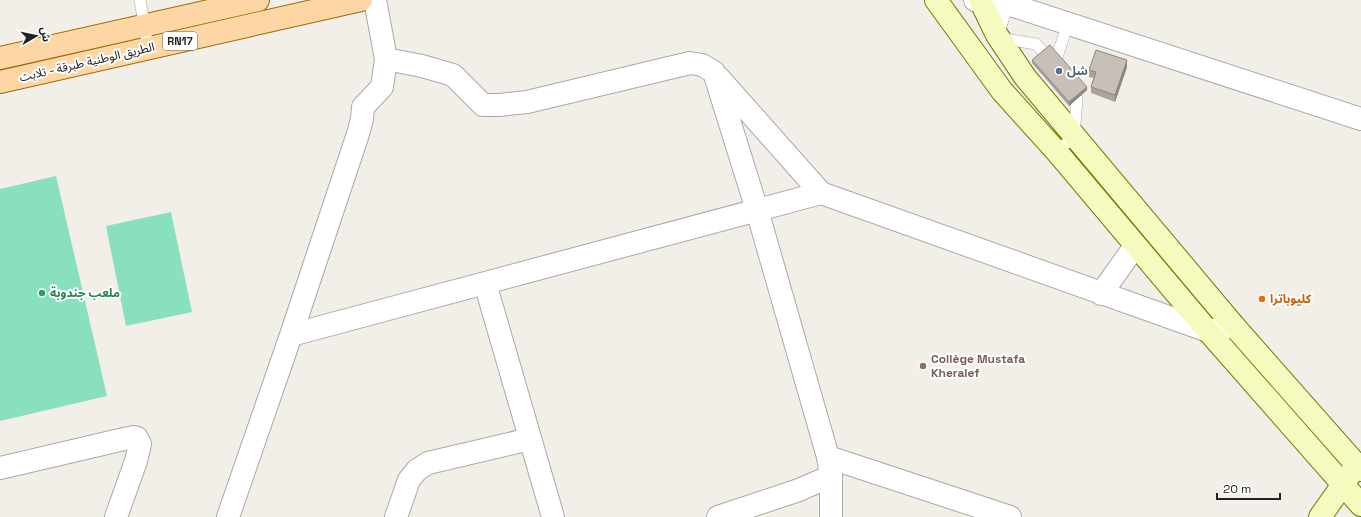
<svg xmlns="http://www.w3.org/2000/svg" width="1361" height="517" viewBox="0 0 1361 517" font-family="'Space Grotesk','Noto Sans Arabic',sans-serif">
<style>
.pitch{fill:#88e0be}
.lines{fill:none;stroke-linecap:round;stroke-linejoin:round}
.lane-casing{stroke:#a9a9a9;stroke-width:12}
.street-casing{stroke:#a9a9a9;stroke-width:24}
.secondary-casing{stroke:#707d05;stroke-width:24}
.primary-casing{stroke:#a06b00;stroke-width:24}
.lane{stroke:#fff;stroke-width:11}
.street{stroke:#fff;stroke-width:22}
.secondary{stroke:#f7fabf;stroke-width:22}
.primary{stroke:#fcd6a4;stroke-width:22}
.wall{fill:#aba49e}
.shaded-wall{fill:#8b8681}
.building{fill:#c7bfb8;stroke:#8b8681}
.service-dot{fill:#5c6f8a;stroke:#fff;stroke-width:1.5}
.leisure-dot{fill:#2e9e5b;stroke:#fff;stroke-width:1.5}
.food-dot{fill:#e8710a;stroke:#fff;stroke-width:1.5}
.education-dot{fill:#8d6e63;stroke:#fff;stroke-width:1.5}
.labels{text-anchor:middle;dominant-baseline:central;stroke-width:4;stroke-linejoin:round;paint-order:stroke}
.shield{fill:#fff;stroke:#646464;stroke-width:1}
.shield-label{font-size:11px;font-weight:bold;fill:#222}
.street-label{font-size:12px;fill:#222;stroke:#fff}
.service-label{font-size:12px;font-weight:bold;fill:#4e5e75;stroke:#fff;text-anchor:start}
.leisure-label{font-size:12px;font-weight:bold;fill:#27864d;stroke:#fff;text-anchor:start}
.food-label{font-size:12px;font-weight:bold;fill:#c56008;stroke:#fff;text-anchor:start}
.education-label{font-size:12px;font-weight:bold;fill:#785e54;stroke:#fff;text-anchor:start}
</style>
<rect width="100%" height="100%" fill="#f2efe9"/>
<path class="pitch" d="M56,176l51,220 -107,25v-232z
M171,212l21,100 -66,14 -20,-100z"/>
<g class="lines">
<defs>
<path id="lane" d="M140,0l8,48
M998,35l11,-33
M999,38l37,6 8,9
M1057,57l11,-34
M1057,152l17,-16 3,-37"/>
<path id="street" d="M975,0l33,4 353,115
M386,59l36,7 31,9 30,30h16l28,-3 163,-39 12,2 12,7 43,138 71,247 3,19v41
M719,78l102,115 387,138 26,-5
M485,283l68,234
M1101,294l34,-48
M291,335l530,-142
M828,457l182,60
M0,468l124,-29 10,-2 3,1 3,6 -4,17 -20,56
M228,517l63,-182 67,-201 4,-15 1,-12 19,-20 4,-28 -11,-59
M396,517l13,-37 8,-10 11,-7 102,-24
M718,517l81,-27 32,-14"/>
<path id="secondary" d="M936,0l66,91 55,61 151,179 153,174
M980,0l17,35 28,42 209,249 127,144
M1320,517l31,-44"/>
<path id="primary" d="M0,58l258,-58
M0,82l361,-82"/>
</defs>
<use href="#lane" class="lane-casing"/>
<use href="#street" class="street-casing"/>
<use href="#secondary" class="secondary-casing"/>
<use href="#primary" class="primary-casing"/>
<use href="#lane" class="lane"/>
<use href="#street" class="street"/>
<use href="#secondary" class="secondary"/>
<use href="#primary" class="primary"/>
</g>
<path class="wall" d="M1032,60l55,30 -18,16 -37,-43z
M1127,67l-12,35 -24,-9v-6l3,-9 -5,-1v-7z"/>
<path class="shaded-wall" d="M1127,60v7l-12,35v-7z
M1087,87v3l-18,16v-4z"/>
<path class="building" d="M1050,45l37,42 -18,15 -37,-42z
M1096,50l31,10 -12,35 -24,-8 5,-15 -7,-2z"/>
<circle class="service-dot" cx="1059" cy="71" r="4"/>
<circle class="leisure-dot" cx="42" cy="293" r="4"/>
<circle class="food-dot" cx="1262" cy="299" r="4"/>
<circle class="education-dot" cx="923" cy="366" r="4"/>
<g class="labels">
<rect class="shield" x="163" y="32" width="34" height="18" rx="3"/>
<g class="shield-label">
<text x="180" y="41">RN17</text>
</g>
<g class="street-label">
<text transform="translate(87 62) rotate(-13)">الطريق الوطنية طبرقة - تلابت</text>
</g>
<g class="service-label">
<text x="1067" y="71">شل</text>
</g>
<g class="leisure-label">
<text x="50" y="293">ملعب جندوبة</text>
</g>
<g class="food-label">
<text x="1270" y="299">كليوباترا</text>
</g>
<g class="education-label">
<text x="931" y="359">Collège Mustafa<tspan x="931" dy="14">Kheraief</tspan></text>
</g>
</g>
<g transform="translate(36 36) rotate(81)" stroke="#ffffff" stroke-width="3" paint-order="stroke">
<path d="M0-3L7 15L0 10L-7 15Z" fill="#222222"/>
<text y="-6" font-size="11" font-weight="bold" text-anchor="middle" fill="#222222">ش</text>
</g>
<path d="M1217 493v6h63v-6" fill="none" stroke="#222222" stroke-width="2"/>
<text x="1223" y="493" font-size="12" fill="#222222" stroke="#ffffff" stroke-width="3" paint-order="stroke">20 m</text>
</svg>
